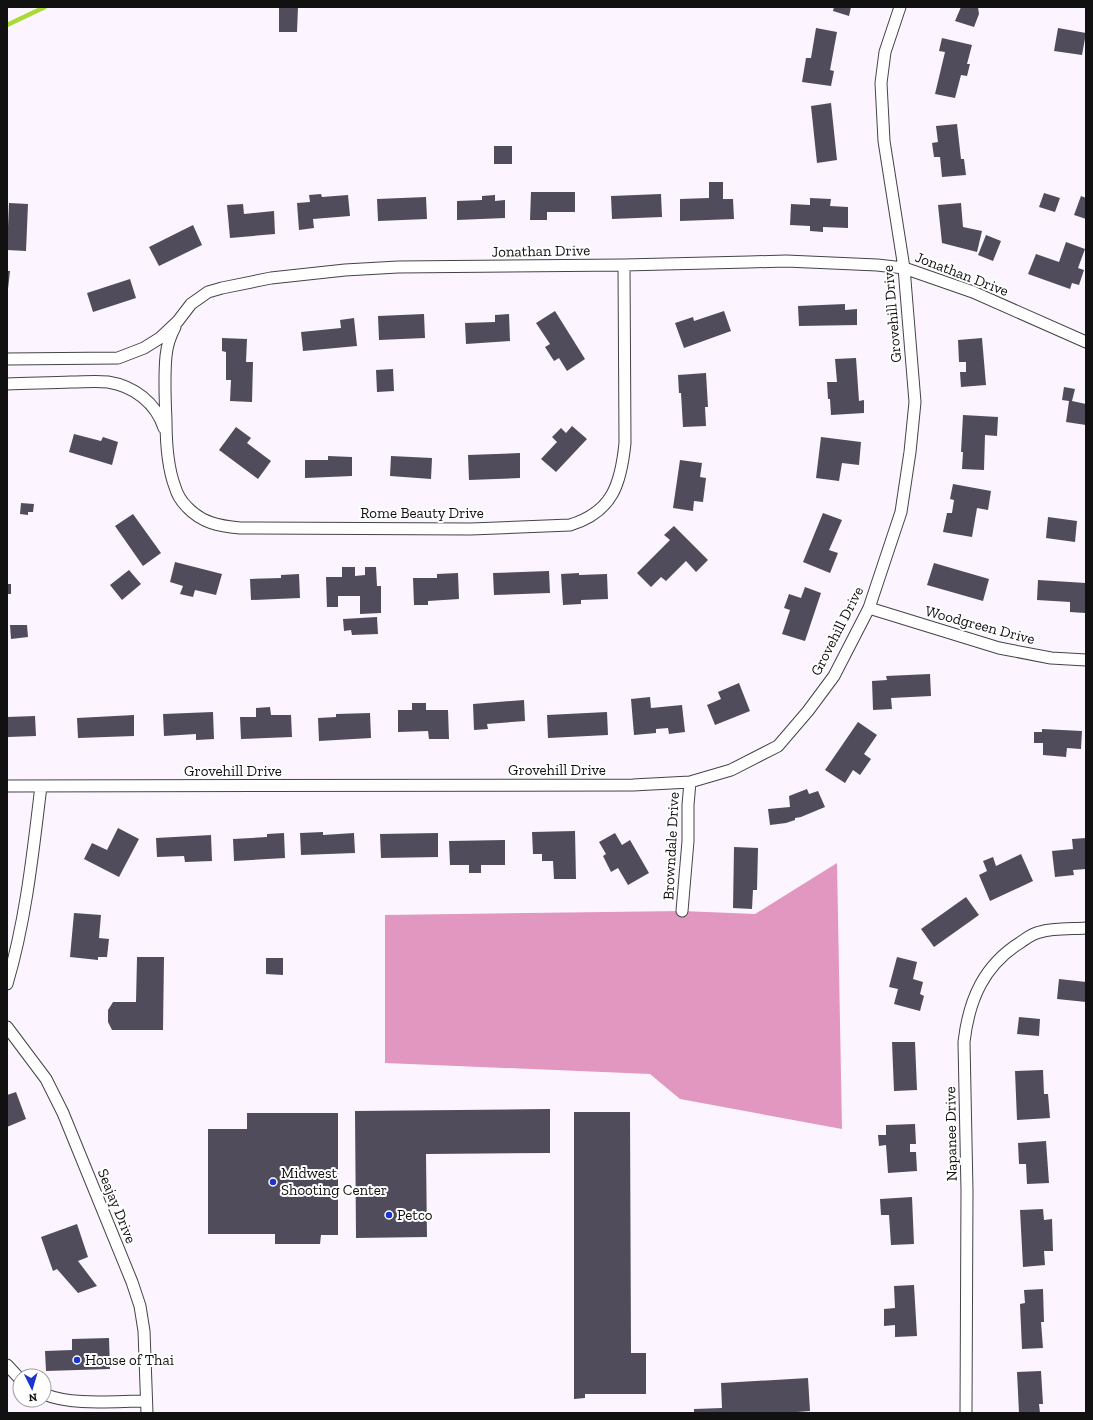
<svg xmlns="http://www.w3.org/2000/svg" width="1093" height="1420" viewBox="0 0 1093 1420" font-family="'Zilla Slab',serif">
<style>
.forest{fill:#e197c0}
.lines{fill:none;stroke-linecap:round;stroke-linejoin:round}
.stream{stroke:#a8da33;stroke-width:4.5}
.building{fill:#504c5b}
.minor-casing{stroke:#444;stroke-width:13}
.minor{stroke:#fff;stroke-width:11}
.poi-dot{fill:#1a34d0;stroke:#fff;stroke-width:1.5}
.labels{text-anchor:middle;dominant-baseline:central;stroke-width:4;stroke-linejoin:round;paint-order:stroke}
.street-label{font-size:15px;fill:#111;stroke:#fff}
.poi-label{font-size:15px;fill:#111;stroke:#fff;text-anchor:start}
</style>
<rect width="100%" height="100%" fill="#fcf5ff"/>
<path class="forest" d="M837,863l5,266 -162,-30 -30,-25 -265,-11v-148l297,-4 73,3z"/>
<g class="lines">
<path class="stream" d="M7,25l38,-18"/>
</g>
<path class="building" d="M279,7h19l-1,25h-18z
M834,7h17l-2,9 -16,-5z
M961,7h17l1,7 -5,13 -19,-6z
M816,28l21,4 -7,38 4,1 -3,15 -29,-4 4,-24h5z
M1058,28l28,5 -4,22 -28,-4z
M942,38l30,7 -5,19h3l-3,12 -6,-1 -6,23 -20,-4 10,-42 -6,-1z
M831,103l6,57 -20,3 -6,-57z
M957,124l4,35h3l2,16 -24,2 -2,-20h-6l-2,-14 6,-1 -2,-16z
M494,146h18v18h-18z
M709,182h14v17h10l1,20 -54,2v-22l29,-1z
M531,192h44v20h-28v8h-17z
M1044,193l16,5 -5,14 -16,-5z
M321,194l1,3 26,-2 2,21 -37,3 1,9 -15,2 -2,-27 13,-1 -1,-7z
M661,194l1,23 -50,2 -1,-23z
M495,195v6l10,-1v18l-48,2v-19l25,-1v-4z
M1081,196l5,2v21l-12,-4z
M426,197l1,22 -49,2 -1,-22z
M810,198l21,1 -1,7 18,1v21l-25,-1v5l-13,-1v-5l-20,-1 1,-21 19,1z
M9,203l19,1 -2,47 -19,-1z
M961,203l2,24 19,4 -5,21 -35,-9 -4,-38z
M243,204l1,10 30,-3 1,23 -45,4 -3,-33z
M193,225l9,20 -43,21 -10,-19z
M986,235l15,6 -8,20 -15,-6z
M1066,242l19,7 -7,19 6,2 -5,15 -7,-2 -2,6 -42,-15 8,-20 23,8z
M7,271h3l-2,18h-1z
M130,279l6,19 -43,14 -6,-19z
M845,304v6l12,-1v16l-58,1 -1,-20z
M555,311l30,48 -18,12 -8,-13 -5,3 -9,-14 5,-3 -14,-21z
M724,311l7,20 -47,17 -9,-25 18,-6 1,4z
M424,314l1,24 -46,2 -1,-24z
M509,314l1,27 -44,3 -1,-21 30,-1v-7z
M354,318l3,28 -54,5 -2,-19 40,-4 -1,-8z
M222,338l25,1 -1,23h7l-1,40 -22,-1 1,-21h-5v-28l-4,-1z
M982,338l4,47 -25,2 -1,-15h6v-10h-7l-1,-22z
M856,358l3,43 5,-1v13l-33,2 -1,-16h-2l-1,-17h10l-2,-23z
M393,369l1,22 -17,1 -1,-22z
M706,373l2,34h-3l1,19 -23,1 -2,-34h-2l-1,-18z
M1064,387l11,2 -3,12 14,3v21l-20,-3 3,-21 -7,-1z
M963,415l35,2 -1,19 -12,-1 -1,35 -22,-1 1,-17h-2z
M572,426l15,13 -31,33 -15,-13 16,-17 -5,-5 9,-9 5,5z
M236,427l15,11 -4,5 24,18 -13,18 -39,-29z
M74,434l27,7 2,-4 15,5 -6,23 -43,-13z
M821,437l40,5 -2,23 -17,-2 -3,18 -23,-3z
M520,453v25l-51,2 -1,-25z
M328,456l24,1v19l-47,2v-18h23z
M391,456l41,2 -1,21 -41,-3z
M680,460l22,3 -2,14 6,1 -3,24 -9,-1 -1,10 -20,-3z
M953,484l38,7 -3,19 -11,-2 -5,29 -29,-5 4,-19h5l2,-13 -4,-1z
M21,503l13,1 -1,8h-5v3l-8,-1z
M823,513l19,7 -13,30 9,3 -8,20 -27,-11z
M133,514l28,39 -18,13 -28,-40z
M1048,517l29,4 -2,21 -29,-4z
M674,526l34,34 -12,12 -10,-11 -20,20 -5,-4 -10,10 -14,-14 33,-33 -6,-5z
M175,562l47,12 -6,21 -21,-5 -2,7 -13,-3 3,-8 -13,-4z
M934,563l55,16 -6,22 -56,-16z
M342,567h13v9l10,-1v-8h11l1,19h4v27l-21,1v-18h-22v11h-11l-1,-30h16z
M129,570l12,14 -19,16 -12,-15z
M549,571l1,22 -56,2 -1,-22z
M458,573l1,26 -31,2v4h-14l-1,-27h24v-4z
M579,573v2l28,-1 1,25 -27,1v4l-18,1 -2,-31z
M299,574l1,24 -49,2 -1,-21 31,-1v-3z
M1038,580l48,3 -1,30 -15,-1v-10l-33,-2z
M7,584h4v10h-4z
M805,587l16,6 -16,48 -23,-7 8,-24 -6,-2 5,-14 12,4z
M377,617l1,17 -26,1 -1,-5 -7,1 -1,-12z
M10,625h17l1,12 -17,2z
M930,674l1,22 -40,2 1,11 -19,1 -1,-29 15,-1 -1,-4z
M739,683l11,28 -35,14 -8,-20 14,-6 -3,-7z
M650,697l1,11 31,-3 3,27 -16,2 -1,-6 -12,1v4l-22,2 -3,-36z
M524,700l1,21 -38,3 1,5 -14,1 -1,-26z
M412,703h14v7h22l1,29h-20l-1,-8 -30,1v-22h14z
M270,707l1,8h20l1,22 -51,2 -1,-22h16v-9z
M213,712l1,27 -18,1v-6l-32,2 -1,-22z
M607,712l1,23 -60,3 -1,-23z
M370,713l1,25 -52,3 -1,-23 18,-1v-3z
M134,715v21l-56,2 -1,-20z
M35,716l1,20 -28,1 -1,-20z
M858,722l19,13 -13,19 7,5 -11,16 -7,-5 -8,13 -20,-13z
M1042,729l40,2 -1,18 -14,-1 -1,9 -23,-2v-12h-9v-11h8z
M807,789l2,5 9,-3 7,16 -24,10 -6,1v2l-9,3 -16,2 -2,-16 22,-2 -1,-11z
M118,828l21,11 -20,38 -35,-18 8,-16 15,7z
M575,831l1,48h-22l-1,-18h-11v-7h-9l-1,-22z
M323,832v3l31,-2 1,20 -54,2 -1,-22z
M284,833l1,25 -51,3 -1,-22 34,-2v-3z
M438,833v24l-57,1 -1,-24z
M615,833l7,12 8,-5 19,33 -21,12 -10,-17 -7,4 -8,-16 3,-2 -7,-12z
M211,835l1,26 -27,1 -1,-6 -27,1 -1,-19z
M1086,838v31l-13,1 1,5 -19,2 -3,-26 21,-2 -1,-10z
M505,840v25h-24v8h-12v-8h-19l-1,-24z
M734,847l24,1 -1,42h-4l-1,19 -19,-1z
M1021,854l12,27 -43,20 -11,-26 8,-4 -4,-10 10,-4 3,9z
M966,897l13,18 -45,32 -13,-18z
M74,913l27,2 -2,23 10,1 -2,18h-9v3l-28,-3z
M137,957h27l-1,73h-51l-4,-8v-12l5,-8h23z
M897,957l20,5 -4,17 10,3 -3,12 4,2 -4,15 -26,-7 4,-15 -9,-2z
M266,958h17v17l-17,-1z
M1059,979l27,3v20l-29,-3z
M1019,1017l21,2 -1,17 -22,-2z
M892,1042h23l2,48 -23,1z
M1043,1070l1,24h4l2,24 -33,2 -2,-49z
M16,1092l10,27 -19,8v-32z
M550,1109v44l-124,1 1,83 -71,1 -1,-127z
M574,1112h56l1,241h15v41h-61v4l-11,1z
M247,1113h91v122h-17l-1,9h-45v-10h-67v-105h39z
M915,1124l1,20h-6v8h6l1,19 -29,2 -2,-28 -7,1 -1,-11h8v-10z
M1046,1141l3,42 -22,1 -1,-20h-7l-1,-21z
M912,1197l2,47 -23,1 -2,-30h-8l-1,-16z
M1043,1209l1,11 8,-1 1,32h-9l1,14 -22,2 -3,-57z
M77,1224l11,33 -10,4 19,25 -19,7 -21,-24 -4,2 -12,-34z
M914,1285l3,51 -22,1v-12l-11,1v-17l11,-1 -1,-22z
M1043,1289l1,33h-3l2,26 -21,1 -2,-45 5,-1 -1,-13z
M109,1338l1,31 -64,2 -1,-20 27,-1v-11z
M1041,1371l2,33h-4l1,9h-21l-2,-41z
M808,1378l2,33 -26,2h-90v-4l28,-1 -1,-25z"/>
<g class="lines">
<defs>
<path id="minor" d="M175,327c-5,9 -8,19 -9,29 -2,21 -1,43 0,64 0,22 1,46 9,67 2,7 7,15 12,20 15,16 32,19 53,21l231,1 99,-4c43,-13 51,-42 55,-82l-1,-178
M7,359l111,-1 26,-10 16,-10 18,-17 13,-17 17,-12 14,-4 49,-10 74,-8 53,-3 226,-2 125,-3 37,-1 91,4 27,3 69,24 113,50
M7,384c21,-1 43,-1 64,-2 12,0 25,-1 37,0 26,4 48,21 56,46
M869,608l130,40 52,10 35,2
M7,786l626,-1 57,-3 41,-12 47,-24 30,-35 26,-35 35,-68 32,-96 9,-60 5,-50 -11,-134 -20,-127 -3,-58 4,-31 15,-45
M682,911l6,-70v-36l2,-23
M7,984c19,-64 26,-132 34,-198
M7,1027l39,52 17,34 69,169 8,24 4,25 3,82
M7,1365l13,14
M44,1394c28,12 71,7 102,7
M966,1413l1,-222 -3,-149c5,-43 20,-77 57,-100 6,-4 12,-9 19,-10 13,-4 32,-3 46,-4"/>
</defs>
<use href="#minor" class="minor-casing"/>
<use href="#minor" class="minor"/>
</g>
<g class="poi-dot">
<circle cx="273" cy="1182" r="4"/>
<circle cx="389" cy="1215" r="4"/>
<circle cx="77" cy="1360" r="4"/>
</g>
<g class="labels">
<g class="street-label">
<text transform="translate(541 251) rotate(-1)">Jonathan Drive</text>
<text transform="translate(962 274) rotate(21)">Jonathan Drive</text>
<text transform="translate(892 314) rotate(-95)">Grovehill Drive</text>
<text x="422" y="513">Rome Beauty Drive</text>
<text transform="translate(980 625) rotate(15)">Woodgreen Drive</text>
<text transform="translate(837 631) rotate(-63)">Grovehill Drive</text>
<text x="557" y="770">Grovehill Drive</text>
<text x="233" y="771">Grovehill Drive</text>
<text transform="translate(671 846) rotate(-87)">Browndale Drive</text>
<text transform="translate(951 1134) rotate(-91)">Napanee Drive</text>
<text transform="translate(117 1206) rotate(68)">Seajay Drive</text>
</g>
<g class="poi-label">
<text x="281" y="1173">Midwest<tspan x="281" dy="17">Shooting Center</tspan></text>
<text x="397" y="1215">Petco</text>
<text x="85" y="1360">House of Thai</text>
</g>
</g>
<rect width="1093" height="1420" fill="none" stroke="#111111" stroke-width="16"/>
<g transform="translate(32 1388) rotate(175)"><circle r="19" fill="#ffffff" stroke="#a0a0a0"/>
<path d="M0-3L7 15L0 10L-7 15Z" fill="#1a34d0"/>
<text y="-6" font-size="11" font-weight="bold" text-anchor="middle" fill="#111111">N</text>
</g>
</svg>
